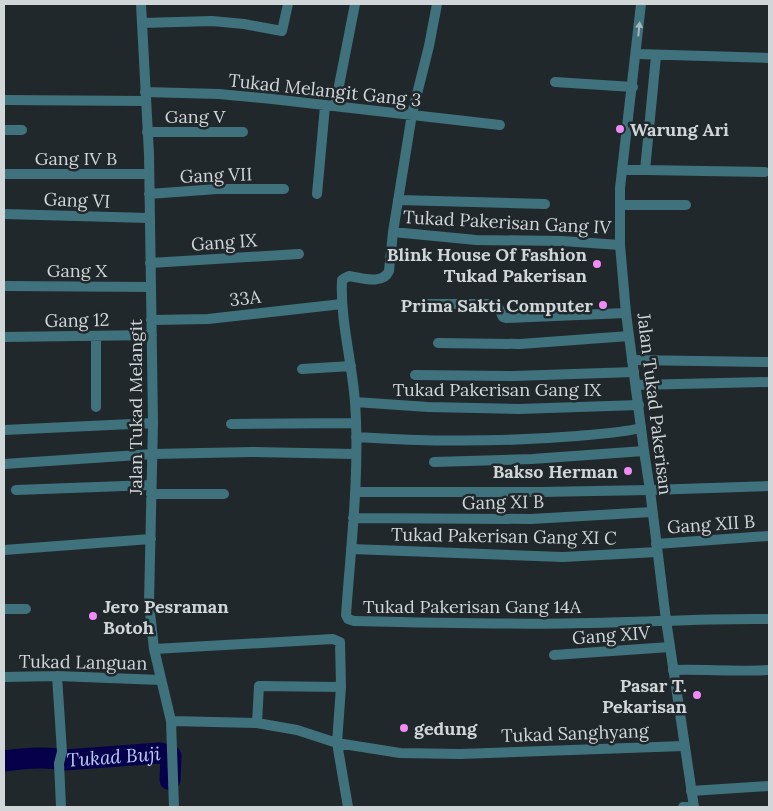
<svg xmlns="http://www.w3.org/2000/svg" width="773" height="811" viewBox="0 0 773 811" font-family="Lora,serif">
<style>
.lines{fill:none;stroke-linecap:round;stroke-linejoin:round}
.river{stroke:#06004a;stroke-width:21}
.minor{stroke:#3f727d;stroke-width:10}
.tertiary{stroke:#3f727d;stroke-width:10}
.oneway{fill:#a5b8bd}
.poi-dot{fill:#f08bf5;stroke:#20282c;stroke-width:2}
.labels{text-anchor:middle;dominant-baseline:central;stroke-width:5;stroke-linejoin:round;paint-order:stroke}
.street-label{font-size:18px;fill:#d1d6d9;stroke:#20282c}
.poi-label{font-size:18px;font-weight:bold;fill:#d1d6d9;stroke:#20282c;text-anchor:end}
.water-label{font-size:19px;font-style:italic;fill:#bccbf7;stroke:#20282c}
</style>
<rect width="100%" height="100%" fill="#20282c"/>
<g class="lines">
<path class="river" id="s1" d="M4,761c20,-3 41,-5 61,-1l95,-7 11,3 -1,24"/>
<path class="minor" d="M141,4l8,150 4,269 -4,180 5,46 17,72 3,86
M437,4l-8,42 -17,68 -19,118 -4,39c-6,14 -27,7 -40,5l-4,2 -3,2c-2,39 10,82 13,122 5,70 -4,142 -9,213l2,4 6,2c79,2 157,4 236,2 60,-1 119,-5 179,-4
M142,23l70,-2 32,3 38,7 6,-27
M637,54l132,4
M656,56l-11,114 120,2
M555,82l78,5
M145,92l74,2 53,5 228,26
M4,100l142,1
M335,106l20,-102
M4,130h18
M147,132h96
M622,170h23
M4,174h145
M149,194l68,-5h67
M317,194l8,-88
M398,200l147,4
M620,205h66
M4,214l145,4
M393,232l83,8 86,1 58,4
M150,263l149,-9
M4,286l147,1
M424,304h69l4,1 6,12 3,1 120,-5
M151,320l57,-1 134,-15
M4,337l148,-2
M438,343l82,1 109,-8
M632,360l137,2
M302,369l49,-3
M415,375l98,1 121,-4
M636,385l133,-3
M355,402l73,5 91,2 120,-4
M96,407v-71
M231,424l125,-1
M4,430l149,-7
M356,437c74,5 147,5 221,-1 22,-2 43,-3 64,-8
M434,462l98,-3 112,-8
M4,464l149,-10 99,-2 104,2
M16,490l135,-5
M355,492h186l109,-2 119,-4
M151,494h73
M353,518l178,1 121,-7
M656,544l113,-8
M351,549l212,8 94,-5
M4,550l147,-11
M4,609h22
M154,649l179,-10 7,3 1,45 -4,56 11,64
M554,655l116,-8
M673,670c32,-1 63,2 94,0
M57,676l5,76 -3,11 2,44
M4,677l53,-1 104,4
M171,721l86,2 40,7 40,13 63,10 60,1 224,-8
M257,723l2,-37 82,1
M691,791l78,-5
M683,807h11"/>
<path class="tertiary" d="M641,4l-21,184v57l6,68 18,138 6,39 16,130 28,187"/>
</g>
<defs><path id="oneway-solid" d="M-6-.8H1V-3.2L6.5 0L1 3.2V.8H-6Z" transform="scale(1.25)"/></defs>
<use class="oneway" href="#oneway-solid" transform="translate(639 29) rotate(-84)"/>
<g class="poi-dot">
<circle cx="620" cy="129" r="5"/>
<circle cx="597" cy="264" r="5"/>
<circle cx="603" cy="305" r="5"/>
<circle cx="628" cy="471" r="5"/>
<circle cx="93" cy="616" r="5"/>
<circle cx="697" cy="695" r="5"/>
<circle cx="404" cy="728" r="5"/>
</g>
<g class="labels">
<g class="street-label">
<text transform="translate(325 90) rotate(6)">Tukad Melangit Gang 3</text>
<text x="195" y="116">Gang V</text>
<text x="76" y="158">Gang IV B</text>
<text transform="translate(216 175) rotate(-2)">Gang VII</text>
<text transform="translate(77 200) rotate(2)">Gang VI</text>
<text transform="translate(507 222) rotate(3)">Tukad Pakerisan Gang IV</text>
<text transform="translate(224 242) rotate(-4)">Gang IX</text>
<text x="77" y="270">Gang X</text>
<text transform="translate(245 298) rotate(-7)">33A</text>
<text transform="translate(77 320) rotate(-1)">Gang 12</text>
<text x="497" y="389">Tukad Pakerisan Gang IX</text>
<text transform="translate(655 404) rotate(83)">Jalan Tukad Pakerisan</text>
<text transform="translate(135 407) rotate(-90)">Jalan Tukad Melangit</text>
<text transform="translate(503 502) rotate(-1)">Gang XI B</text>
<text transform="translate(711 524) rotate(-4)">Gang XII B</text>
<text transform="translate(504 536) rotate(1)">Tukad Pakerisan Gang XI C</text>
<text x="472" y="606">Tukad Pakerisan Gang 14A</text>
<text transform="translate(611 635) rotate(-4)">Gang XIV</text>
<text transform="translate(83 662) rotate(1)">Tukad Languan</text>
<text transform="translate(575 733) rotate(-2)">Tukad Sanghyang</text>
</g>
<g class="poi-label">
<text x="630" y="129" text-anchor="start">Warung Ari</text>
<text x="587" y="254">Blink House Of Fashion<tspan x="587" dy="21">Tukad Pakerisan</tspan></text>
<text x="593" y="305">Prima Sakti Computer</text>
<text x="618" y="471">Bakso Herman</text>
<text x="103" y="606" text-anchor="start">Jero Pesraman<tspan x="103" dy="21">Botoh</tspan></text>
<text x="687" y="685">Pasar T.<tspan x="687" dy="21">Pekarisan</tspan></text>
<text x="414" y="728" text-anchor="start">gedung</text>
</g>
<g class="water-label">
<text stroke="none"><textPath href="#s1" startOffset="110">Tukad Buji</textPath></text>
</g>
</g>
<rect width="773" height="811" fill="none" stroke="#d1d6d9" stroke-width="10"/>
</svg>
